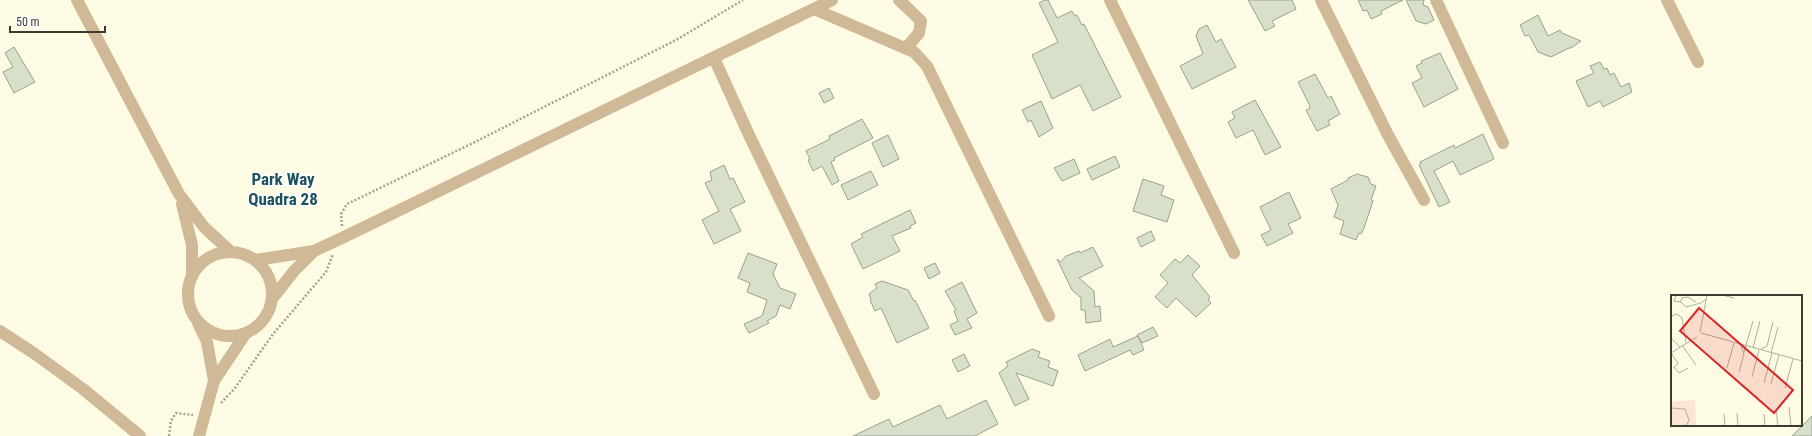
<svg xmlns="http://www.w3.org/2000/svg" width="1812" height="436" viewBox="0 0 1812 436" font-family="'Roboto Condensed',sans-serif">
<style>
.building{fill:#d8e0cc;stroke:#9aa18e}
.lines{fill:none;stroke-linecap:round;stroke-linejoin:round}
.path{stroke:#a5a394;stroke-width:2.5;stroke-dasharray:2 2;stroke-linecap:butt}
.minor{stroke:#d0b996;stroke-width:12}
.labels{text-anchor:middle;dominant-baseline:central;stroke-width:3;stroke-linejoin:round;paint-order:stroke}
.district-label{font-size:17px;font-weight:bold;fill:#1a525e;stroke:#fff}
.inset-road{fill:none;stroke:#b0ae9e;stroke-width:1}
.view{fill:#d62828;fill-opacity:0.15;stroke:#d62828;stroke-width:2}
.inset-edge{fill:none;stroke:#3c3b33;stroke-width:2}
</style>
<rect width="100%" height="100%" fill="#fefbe5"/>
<path class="building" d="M1045,0h3l9,18 15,-7 3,5 2,-1 5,10 2,-1 37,73 -28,14 -13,-26 -28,14 -20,-44 26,-13 -19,-39z
M1248,0h44l4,9 -24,12 3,5 -10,5z
M1358,0h45l-22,11 1,3 -11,5 -4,-9 -4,1z
M1406,0h18l-1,5 5,2 6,13 -8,4 -10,-3z
M1538,15l10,21 12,-6 2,3 19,8 -10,7h-2l-18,9 -13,-5 -9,-17 -4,1 -5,-11z
M1207,25l9,17 5,-3 15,28 -44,22 -12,-23 23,-12 -7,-18 3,-7z
M14,47l21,35 -21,11 -11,-21 10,-5 -8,-14z
M1440,53l18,36 -34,18 -12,-24 10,-5 -6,-12 6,-3 -1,-2z
M1600,62l4,7 3,-1 3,7 4,-2 7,14 8,-4 3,9 -29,15 -3,-6 -12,6 -12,-26 18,-8 -4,-7z
M1315,74l13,24 3,-2 9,18 -12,7 2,4 -13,6 -11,-21 4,-2v-2l-12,-24z
M829,88l5,10 -10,5 -5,-10z
M1255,100l26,47 -16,8 -12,-25 -17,8 -8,-16 7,-4 -3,-6z
M1041,101l12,27 -14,9 -8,-17 -3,2 -6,-12z
M862,119l11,19 -39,20 1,2 -4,2 8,19 -7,4 -10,-19 -9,5 -5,-11 2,-1 -4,-8 24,-12 -1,-3z
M1483,134l11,25 -34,16 -7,-14 -19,10 16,31 -11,5 -20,-42 2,-1 -1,-2 34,-17 1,3z
M888,135l11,24 -16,8 -11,-24z
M1115,156l5,11 -28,13 -5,-11z
M1074,159l6,14 -18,8 -8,-13z
M724,165l6,14 3,-1 12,24 -15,7 11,22 -27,13 -12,-24 17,-9 -14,-28 7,-3 -2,-8z
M871,171l7,14 -30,15 -7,-15z
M1357,174l11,3 3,7 5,2 -5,14 2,1 -9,27 -3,6 -2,-1 -3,7 -16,-6 4,-13 -10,-4 4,-12 -7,-16 17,-9v-2z
M1143,179l21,7 -3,9 13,5 -7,22 -34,-11z
M1289,192l12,26 -13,6 5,9 -26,13 -6,-11 10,-5 -11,-23z
M910,210l6,13 -6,3 1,2 -19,8 8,15 -37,18 -12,-25 12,-7 -2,-3z
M1151,231l4,9 -14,7 -4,-9z
M1093,247l10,19 -24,12 15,13 1,16 5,-1 1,15 -15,2 -1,-13h-4v-12l-9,-8 -15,-31 4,3 5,-6 13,-5 1,2z
M748,253l29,11 -4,10 7,14 16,6 -6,15 -10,-4 -4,11 -9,5 2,2 -20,10 -5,-9 18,-8 5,-16 -20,-8 3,-9 -12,-5z
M1188,255l12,11 -8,9 18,22 -2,2 3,4 -15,14 -20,-19 -9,10 -12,-11 13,-14 -8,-8 15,-16 5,4z
M935,263l5,10 -11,6 -5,-11z
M882,281l26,9 6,11 1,-1 14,28 -32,15 -16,-35 -6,3 -5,-11 1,-1 -2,-5 8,-6 -2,-4z
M962,282l15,31 -10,6 5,9 -17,7 -5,-10 8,-4 -4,-10 2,-1 -11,-19z
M1153,327l5,9 -16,7 -5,-8z
M1138,336l6,14 -11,5 -3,-5 -45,21 -7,-16 32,-16 3,8z
M1032,349l8,3 -2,5 12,4 -2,6 10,4 -5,15 -37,-13 13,26 -14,7 -16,-33 9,-7 -2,-4z
M964,354l6,12 -12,6 -6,-12z
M986,400l12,24 -23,12h-122l36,-17 4,8 47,-22 7,14z
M1812,416v20h-20z"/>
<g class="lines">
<path class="path" d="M342,226l-1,-12 6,-10 126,-61 203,-103 67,-40
M221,403l14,-15 38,-54 53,-62 7,-18
M169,436l2,-15 5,-8 17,2"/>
<path class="minor" d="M77,0l102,194 25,33 27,25
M899,0l22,21 -2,12 -13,15
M1110,0l124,253
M1321,0l67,135 36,65
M1436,0l67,143
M1667,0l31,62
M814,9l100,43 13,14 122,250
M714,58l35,77 125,259
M182,204l10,41v32
M188 294a42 42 0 1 1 84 0a42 42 0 1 1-84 0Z
M256,260l58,-9 28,-13 490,-238
M272,299l22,-28 20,-20
M198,323l9,19 7,39
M0,331l35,23 48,35 57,47
M199,436l15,-55 32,-48"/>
</g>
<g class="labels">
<g class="district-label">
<text x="283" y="179">Park Way<tspan x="283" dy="20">Quadra 28</tspan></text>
</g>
</g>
<g transform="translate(1671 295)">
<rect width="131" height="131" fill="#fefbe5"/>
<path d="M24,105l1,26h-25v-24z" fill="#fde4d5"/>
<path class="inset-road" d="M51,0l12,3M5,1l-2,5 7,1 5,5 15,-4 5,-4M9,7l2,-4 6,-1 8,5M0,21l6,-2 5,4 4,25M29,37l7,-37M30,38l101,28M0,43l9,9M11,50l14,20M82,53l7,-27M90,54l6,-3 6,-24M73,57l9,-31M0,58l7,10 -4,4 5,6 9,-5M0,58l26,-16M100,58l7,-26M56,73l7,-25M68,77l5,-18 -3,-8M81,82l7,-27M93,88l8,-30M100,89l8,-29M114,93l8,-29M118,112l2,19M0,113l14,1 4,11 -3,6M105,115l2,16M66,118l1,13M53,119l1,12M93,119l1,12"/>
<path class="view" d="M28,13l94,82 -19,23 -94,-82z"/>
<rect width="131" height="131" class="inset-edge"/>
</g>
<path d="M10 26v6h95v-6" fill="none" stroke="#3c3b33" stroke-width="2"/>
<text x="16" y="26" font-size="12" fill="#3c3b33" stroke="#ffffff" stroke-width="3" paint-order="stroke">50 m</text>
</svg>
